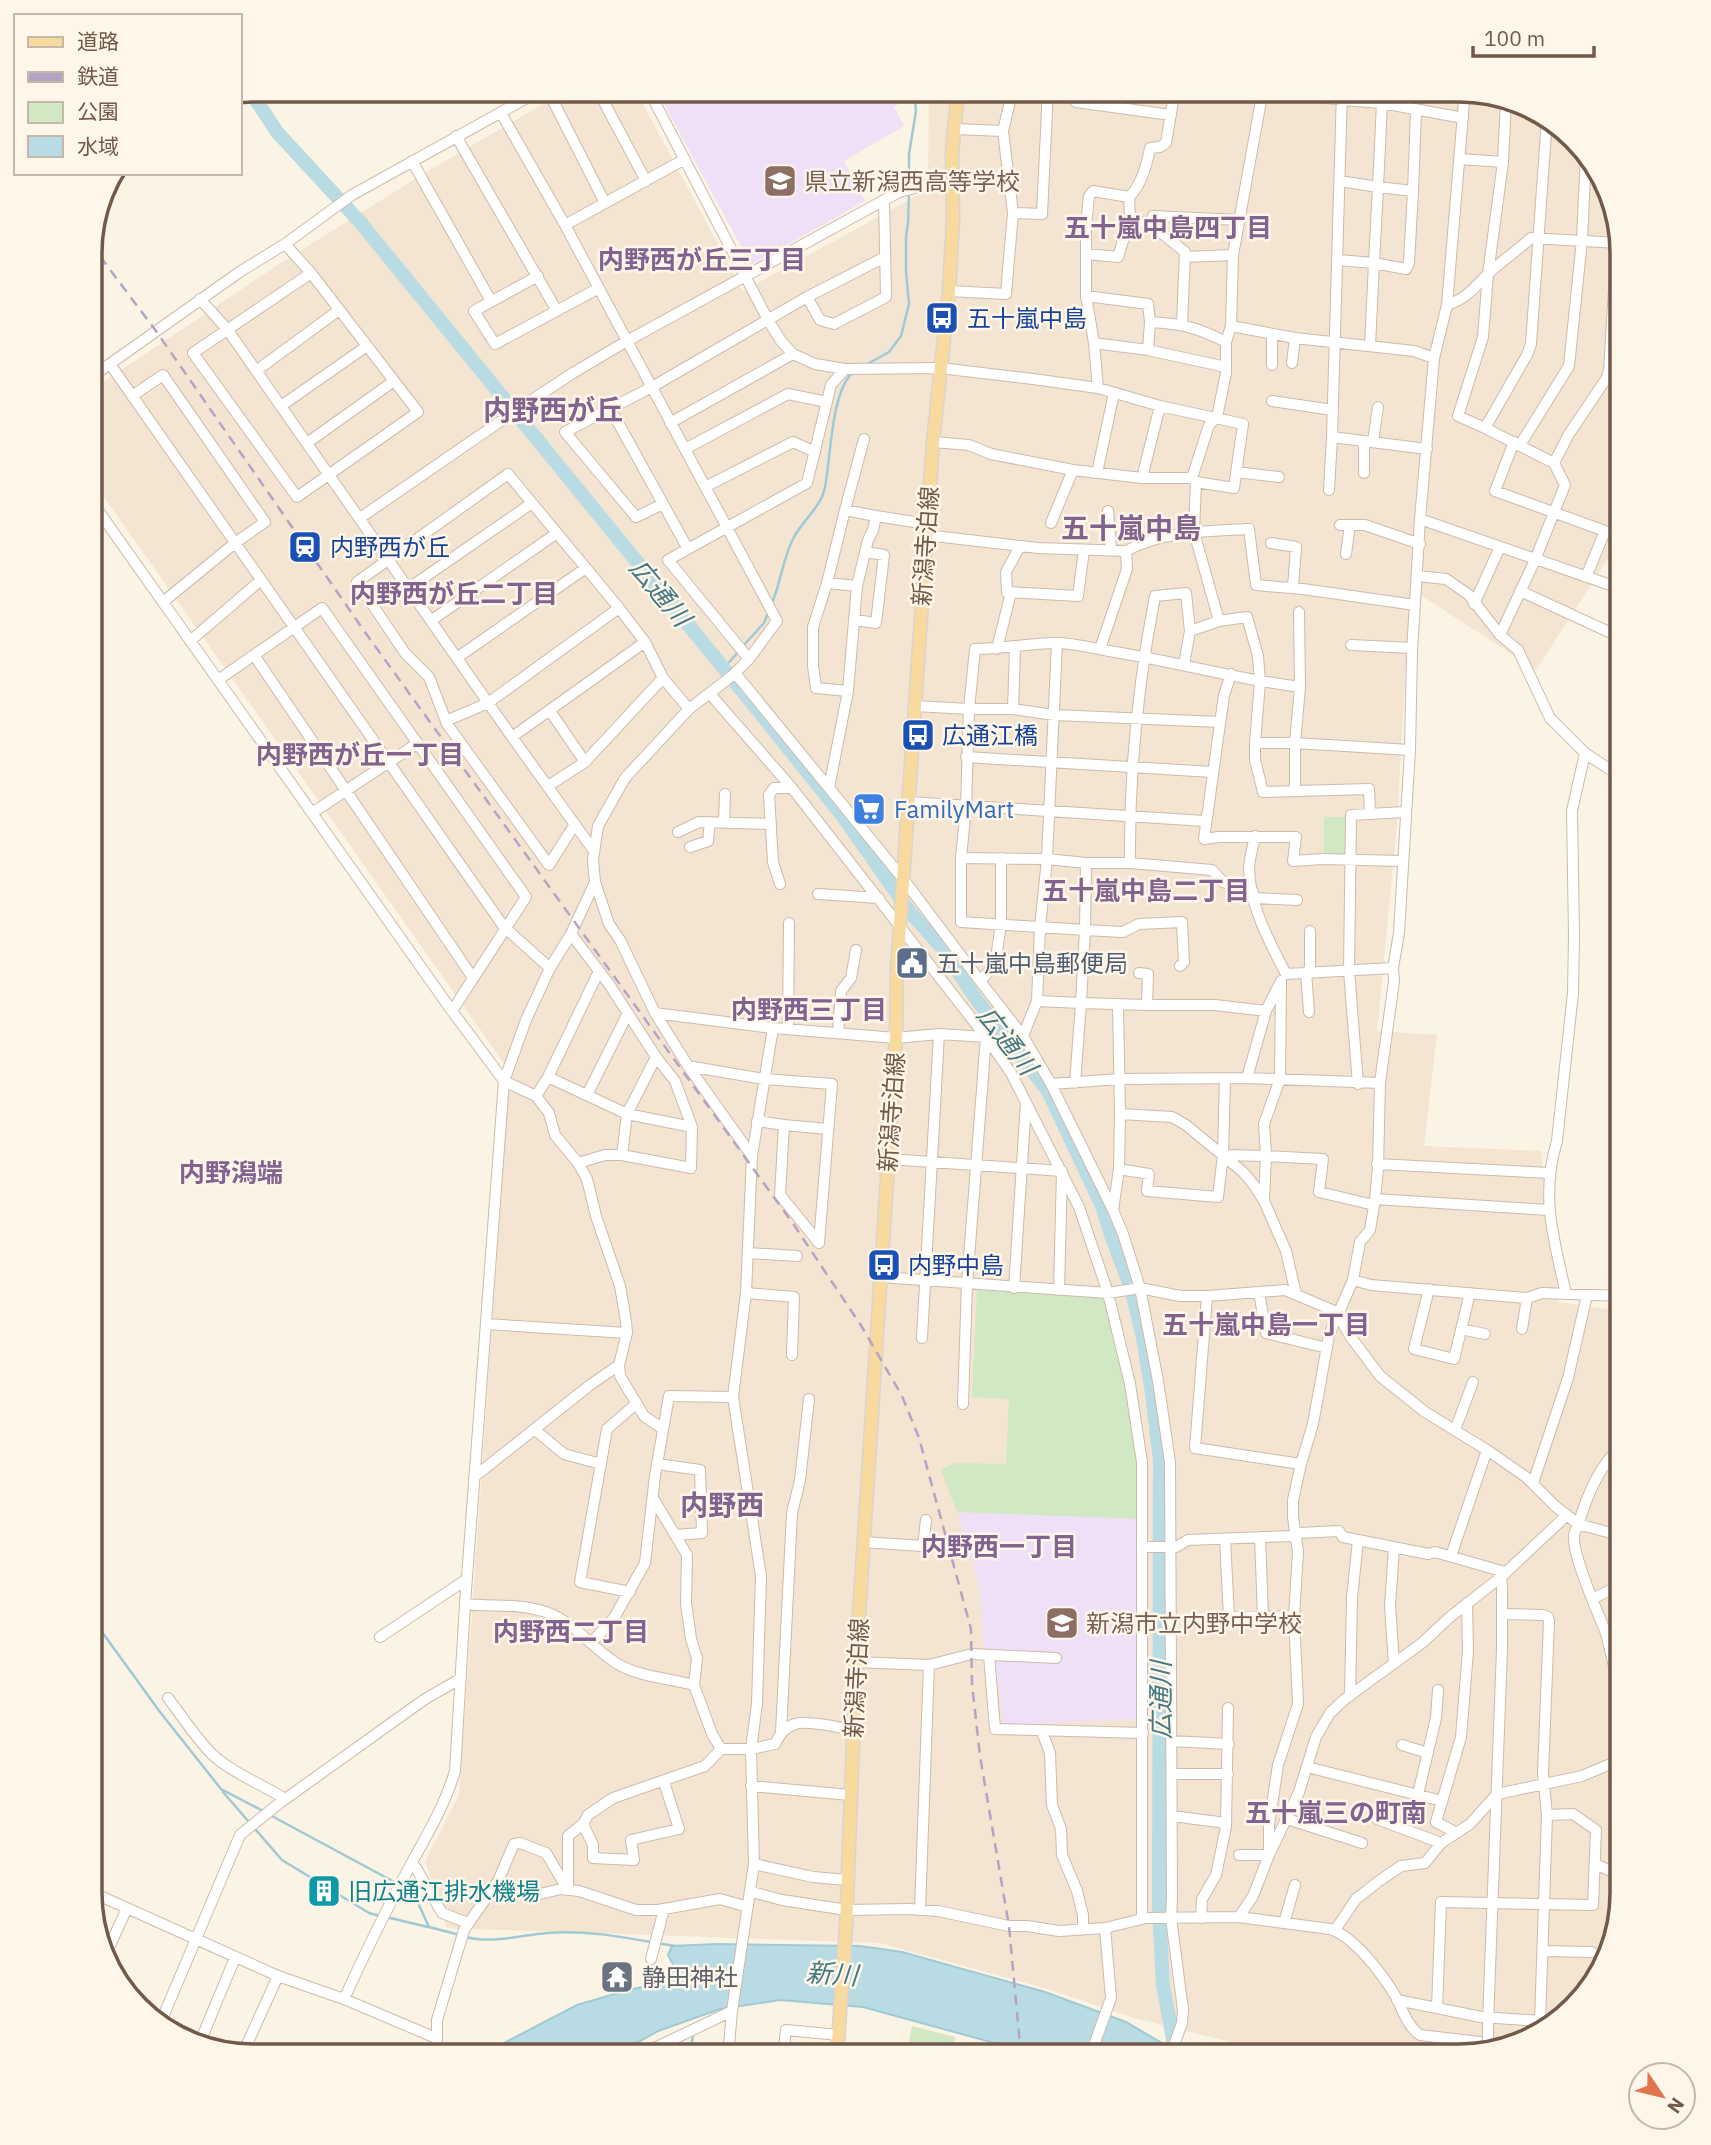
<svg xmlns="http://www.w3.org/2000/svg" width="1711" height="2145" viewBox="0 0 1711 2145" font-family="'IBM Plex Sans','Noto Sans JP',sans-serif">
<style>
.residential{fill:#f3e5d2}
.education{fill:#f0e0f7}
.green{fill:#d0e8c3}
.water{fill:#b9dce4;stroke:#9fcad5;stroke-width:2}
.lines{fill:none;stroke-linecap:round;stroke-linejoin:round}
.stream{stroke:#9fcad5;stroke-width:2.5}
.river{stroke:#b9dce4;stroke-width:14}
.minor-casing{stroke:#cba;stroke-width:12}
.major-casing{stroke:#dad4d0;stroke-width:15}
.minor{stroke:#fff;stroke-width:10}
.major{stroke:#f8da9e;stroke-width:12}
.rail{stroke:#b6a3c4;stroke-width:2.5;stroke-dasharray:10 7;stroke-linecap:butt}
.minor-bridge-casing{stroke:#cba;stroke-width:12;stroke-linecap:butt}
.minor-bridge{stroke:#fff;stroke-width:10}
.labels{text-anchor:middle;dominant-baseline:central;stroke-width:5;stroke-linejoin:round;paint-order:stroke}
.education-label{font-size:24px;fill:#785e54;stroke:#fef7e9;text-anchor:start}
.transit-label{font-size:24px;fill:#164399;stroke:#fef7e9;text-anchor:start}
.street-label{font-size:24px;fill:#725a4a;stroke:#fef7e9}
.shop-label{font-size:24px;fill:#366cbe;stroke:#fef7e9;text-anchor:start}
.service-label{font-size:24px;fill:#4e5e75;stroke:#fef7e9;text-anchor:start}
.culture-label{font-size:24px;fill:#0d838f;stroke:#fef7e9;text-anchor:start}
.worship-label{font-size:24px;fill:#5b616d;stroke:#fef7e9;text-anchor:start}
.neighbourhood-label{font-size:26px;font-weight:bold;fill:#82628f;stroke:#fef7e9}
.water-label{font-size:26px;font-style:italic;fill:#457885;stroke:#fef7e9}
.quarter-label{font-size:28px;font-weight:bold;fill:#82628f;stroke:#fef7e9}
.rim{fill:none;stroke:#725a4a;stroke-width:3.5}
</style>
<rect width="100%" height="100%" fill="#fbf3e3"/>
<path class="residential" d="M569,89h66l108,202 177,-97 8,-19 1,-86 540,1 71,21 54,50 28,91v285l-86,133 -126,-82 -13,236 -20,207 60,4 -13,111 117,5 18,151 63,9v582l-22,81 -50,54 -91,28 -176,-1 -149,-37 -90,-30 -164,-45 -433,-15 -22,-67 34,-66 51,-723 -420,-595v-86l189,-127 149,-93z"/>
<path class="education" d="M656,89h266v1l-28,17 10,19 -60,35 21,40 -114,64z
M957,1512l185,7v200l-138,6 -9,-64h-10l-6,-76z"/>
<path class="green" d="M1324,817h25l1,38h-26z
M977,1290l128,8 32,132 5,89 -185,-7 -16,-42 15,-7 50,1 3,-65 -37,-2z
M912,2026l43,11 -3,19h-46z"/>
<path class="water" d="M717,1944l143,2 42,6 143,40 81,30 58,34h-142l-179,-49 -83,-7 -60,9 -62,22 -45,25h-134l98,-51 51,-15 33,-7 14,-15 -7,-13 4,-9z"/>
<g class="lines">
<path class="stream" d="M909,187v-33l7,-43 -2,-22
M864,366l25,-14 12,-16 8,-32 -3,-33v-35l2,-13 1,-30
M772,603c9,-21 11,-46 22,-66 9,-17 28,-31 31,-50 6,-31 6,-93 27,-114
M743,646l21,-23 4,-10
M724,668l15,-17
M89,1614l71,98 61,77 42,22
M223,1792l59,68 87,53 11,3
M268,1814l145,78 16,35 31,8
M386,1917l42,10
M466,1937c26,7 55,-2 82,-4 34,-3 69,3 103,9
M657,1943l18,3
M690,2056l3,-21"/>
<path class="river" d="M247,90l11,13 19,29 83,90 401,492 83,104 66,94 34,38 32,49 72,92 54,115 9,29 20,53 11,45 9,53 9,74 -1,452 4,73 10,54 -1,15"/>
<defs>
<path id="minor" d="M547,89l58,114
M597,89l49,92
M648,89l120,231 13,21 12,13 22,10 30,5 95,-1 93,11 65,9 62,18 83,18 -9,64 -38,-6
M1013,89l-10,42 10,82 29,1 6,-125
M1049,89l27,3
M1076,89v13l95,13
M1273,90l69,10 40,3 81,15
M1342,90l-10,347 95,12
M240,95l6,-4
M1382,103l-4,84 35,4 3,-80
M501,113l64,112 212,396 -28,38 -16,16 -44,34 -64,69 -27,48 -5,34 2,22 14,42 11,16 35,73 33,53 64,90
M954,129l49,2
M456,136l101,175
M1459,159l44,3
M412,161l79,140
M1340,181l38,6 -4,76 32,6 3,-6 4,-72
M1129,197l1,21 24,9 31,25 -3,72
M565,225l120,-66
M1150,226l3,-10 87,4
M285,244l26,29 107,139 -121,85 -104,-144 118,-80
M1086,254l32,3 12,-39
M1185,257l48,-2
M1338,260l36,3 -4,83
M538,276l-64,35 21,33 104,-56
M949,291l57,3 7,-81
M1086,296l62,8 2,18c33,2 46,5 76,20
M807,297l13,23 14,4 52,-27 -2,-97
M200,299l27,30 285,408 82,114
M1447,305c19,-6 27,-17 40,-30 13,-13 30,-24 44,-37l88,5
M1231,326l64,12 119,13 20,7
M1272,334v31
M1094,343l54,7 78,17
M1148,350l2,-28
M1292,363l3,-25
M110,364l394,563 46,41
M256,371l83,-61
M90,378l151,-107 44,-27 67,-49 191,-106
M1098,388l-4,-45 -8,-47v-69l3,-31 4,-5 36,6c13,-12 18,-33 21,-49l10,-1 6,-4 9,-54
M132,396l31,-21 102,147 -30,21 -72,59
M1272,401l61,9
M281,406l86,-60
M610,408l78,141
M670,423l123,-69
M1485,428l-27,-12 25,-79 5,-63 15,-112 3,-61
M1364,441v32
M933,442l36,3 22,9 82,16 69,8h50
M1373,442l5,-35
M1514,442l-19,49 110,40
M307,443l87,-62
M1520,445l49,-79 13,-126 4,-86
M685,449l103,-55 39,8
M1554,463l15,-29 37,-55 3,-8 8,-133
M1236,472l43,5
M1097,473l17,-80
M1142,478l18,-72
M705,487l88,-45 22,10
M1329,490l3,-53
M90,499l362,512 52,70 32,15 13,17 6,22 23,28 9,16 9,37 24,70 6,35 1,12 -8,32 1,11 24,40 19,13
M663,504l-27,13 -71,-85 87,-45 155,-90 78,-40
M845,510l19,-71
M1108,511l3,39
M360,518l161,-111 52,-34 54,-32 272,-149 28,-7 25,1
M1420,519l202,70
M1051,523l22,-53
M1340,525h25l55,19
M926,535l112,13 88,3
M1271,543l25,4 -3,41
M1020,546l-14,26 1,20 71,4 6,-46
M1346,554l4,-29
M1417,576l29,3 23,16 31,40 18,15 32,68 35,35 27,18 10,18
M1586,577l19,-46 17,5
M827,583l18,-73 31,6
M409,588l123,-85
M1520,591l102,47
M1474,604l26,-57
M1299,612l1,75
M432,620l125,-87
M855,620l21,3 8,-68 -19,-3
M1219,621l-25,-89 2,-50 -4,-4 17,-53 8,-8 9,-44v-31l5,-16 2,-71 30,-165
M1500,635l35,-75 30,-75 -11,-22 -69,-35 42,-73 4,-11 16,-226
M190,641l71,-61
M1057,643l-10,216 -7,68 -3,74 -14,35 28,48 62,126 10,24 17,54 18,93 12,81 2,436 -1,20 12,92 -1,13 -12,33
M1351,645l61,3
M1015,648l-2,61 41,6 166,7
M997,649l14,-57
M1100,649l27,-80 -1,-18c36,-20 82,-20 123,-22l7,56 47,4 112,16
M254,655l219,323
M458,657l128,-89
M749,659l-81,-99 139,-77 24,-98 14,-16
M1184,664l6,-33
M735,673l94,115 19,-97 9,-105 11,-46 5,-10 3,-14 51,8
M1231,674l-7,21 -20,144 15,-2h77l-3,24 29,-2 80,2
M218,680l104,-72 204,289 -74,114
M848,691l-32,-3 -3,-22v-39l14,-44 30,3
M710,694l82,94 194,249 -19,247 -4,120
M915,706l54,3h44
M550,711l35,51
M446,721l42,-18 131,-95
M512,737l133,-95
M966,757l246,15
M548,786l37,-24 78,-84
M829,788l75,92 76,101
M1295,791v-48h-40v17l8,32 106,-3 1,25
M909,802l296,19
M312,813l106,-70
M724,822l1,-28
M575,824l-26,41 -102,-141 -18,-47 -24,-24 -48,-71 151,-108 111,134 26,34 18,36 26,31
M678,832l21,-10 72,2
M1255,836c-2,11 -6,23 -6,33 1,38 20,72 37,105
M690,847l18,-6 2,-19
M961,858v64l124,8 -4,73 66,2 1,-31 -9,-1
M1086,863l-39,-4 -86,-1 5,-51 3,-98 6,-60c27,0 54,-6 81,-6 17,0 36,5 53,8 64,10 127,28 191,36l-5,56 115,7
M1130,863l82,7 11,12 30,10
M780,884l-7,-22 -4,-67 5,-7h18
M818,894l61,4
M1255,898l42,2
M1180,966l4,-4 -2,-40 -43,2 -16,8 -38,-2 1,-67h44c-1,-89 8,-179 25,-267l31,-3 4,38 29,-10 28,-4 11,39 2,26 -5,61
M1306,972l3,40
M1310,972v-41
M1286,974l107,-6
M1281,981l-1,98 -16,45 2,32 57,3 -4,33 55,13
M1037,1001l44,2 -6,80
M1118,1004l2,110 52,3 14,8 57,47 11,13 10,16 22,50 10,43
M1147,1005h68l51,6
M655,1013l118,15 123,10 43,-4 47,3 25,36 68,134 29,86 22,91 12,78v457
M788,1029l1,-106
M838,1033l3,-42 10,-13 5,-28
M993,1046l30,-10 -43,-55 15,-16 6,-41v-66
M656,1057l-29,57 65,13
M688,1066l76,13 68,5 -13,159 -39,-48 4,-70 44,4
M548,1077l51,-106
M1247,1078l19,-67 14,-28
M1051,1084l68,-5 128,-1 133,5
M1358,1084l-9,-113 2,-156 54,-3
M587,1095l41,-82
M536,1096l12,-19 79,37 -5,41 69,13 1,-41 -17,-46 -19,-24 -47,-73 -38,-50
M757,1121l27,4
M1223,1155l43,1 -2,43
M888,1159l174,12 -3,119
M578,1163l27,-8h17
M1377,1164l173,9
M1119,1169l1,-55
M1375,1199l174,11
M1113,1210l6,-41 30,5 -2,17 71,6 5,-42 2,-76
M748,1253l49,3
M881,1277l227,16 32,-5 40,8h27l78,-6 52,22 13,24 30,40 45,36 62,38 39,27 29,29 23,18 44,12
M1353,1280l18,5 156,13 15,-5 80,3
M1014,1288l12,-185
M1429,1289l-15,60 40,10 16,-66
M1259,1292l7,41 61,15
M746,1293l48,4 -2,58
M1566,1294c-12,-55 -26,-97 -9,-153l16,-148 1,-57 -2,-125 13,-58
M1207,1296l-12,152 106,16
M486,1324l141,9
M1461,1329l24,5
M1522,1329l5,-31
M922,1338l17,-304
M534,1429l30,25 37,10
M1455,1430l18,-48
M657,1464l43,6 2,63 -27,2
M474,1477l116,-92 29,-20
M1533,1483l35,-105 19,-83
M653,1498l34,57 -1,48 5,36 6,19 -3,27
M1260,1537l3,79
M1225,1539l4,78 65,-1
M863,1542l60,4 3,-26
M1147,1547h29l12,-7 104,-4 7,-3 40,-2 4,6 85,17 7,-2 70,20
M1451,1556l36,-106
M630,1592l-50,-10 27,-153 29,-25
M1592,1599c-6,-16 -19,-47 -18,-63 0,-4 2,-7 4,-10 8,-29 22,-61 44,-81
M465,1604c27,3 55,-1 81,8 28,10 45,35 70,51 20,13 55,16 78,22l18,49 9,15
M1502,1614l41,1 5,2 1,4 -6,152 4,42 -7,206
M1606,1633l16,66
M380,1637l87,-58
M591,1643l23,-25 31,-55 10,-87 14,-80 64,1
M1622,1645l-16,-12 -14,-34 30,-15
M989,1655l6,74 148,4
M856,1662l73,3 43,-11 84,4
M1394,1663l-4,-57 4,-59
M1350,1696l2,-98 6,-58
M168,1698c14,18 29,42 45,57 21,19 49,29 72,44
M781,1732l11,-219 8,-33 9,-81
M1042,1732l8,21 2,52 9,24 1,26 15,36 6,24v14
M1171,1741l58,3
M1402,1745l26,8
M1307,1767l135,34
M1172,1774h56
M751,1786l99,9
M1418,1794l18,-76 2,-28
M1172,1816l54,7
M1287,1819l75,24
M1377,1819l64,24
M583,1824l10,21v13l41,2 -3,-20 48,-11 -15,-47
M1457,1833l-21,-11 25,-85 7,-86 -1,-48
M1239,1855h30
M1269,1855v-30l9,-60 20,-61 -4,-88 4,-64 -5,-35v-17l8,-36 12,-40 16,-89 24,-55 7,-38 10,-12 5,-31 3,-31 2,-85 14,-102 -1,-13 6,-35 11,-183 2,-98 8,-133 14,-161 13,-53 18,-215
M411,1864l5,4 26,45 26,10
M754,1864l59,13 34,3
M1595,1864l27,12
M498,1881l16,9 26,4 21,-5 18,2 57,19h22l62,-11 28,8
M89,1891l189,85 66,23 92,39
M752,1892l30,8 65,10 61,-1 30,2 71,15h18l32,5 46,-3 41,-10 93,-1 91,12c25,8 53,46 66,68 7,13 11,29 24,38l77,9
M920,1909l9,-244
M1239,1917l14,-21 16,-41 30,-63 17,-55 14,-24 15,-14 77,-56 28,-26 51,-40 66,-62
M1201,1918l1,-19 14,-24 10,-48 2,-119
M1284,1923l11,-38
M1335,1930l21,-31 23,-18 22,-15 24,-3 16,-20 29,-19 27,-30 85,-18 40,-17
M1544,1951l48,1
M107,1952l20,-44
M651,1959l13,-50
M344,1999c21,-46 43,-91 67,-135 17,-31 34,-59 44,-93l10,-167 39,-523 22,-61 24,-52 21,-34 24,-52
M1397,2000l84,17 75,5
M1437,2008l4,-106 152,3 3,-75 -23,-16 -26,1
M1488,2023l14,-374v-61l-1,-11
M160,2024l80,-189 41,-33 144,-103 35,-20
M200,2042l35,-84
M243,2053l35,-77
M437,2056v-36l27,-90 34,-49 16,-37 6,-1 26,10 22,37v-54l15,-12 5,-9 25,-17 92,-32 16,-17h30l24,-5c4,-9 10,-17 20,-20 12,-4 44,3 58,6
M638,2056l94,-45
M728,2056l4,-45 22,-147 -3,-115 6,-45 4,-128 -28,-179 13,-104 6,-137 21,-128
M783,2056l3,-26 53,5
M1090,2056l21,-58 -6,-70"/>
<path id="major" d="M837,2056l9,-130 10,-264 40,-624 1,-70 36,-526 16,-151 4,-70 -1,-68 6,-64"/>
</defs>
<use href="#minor" class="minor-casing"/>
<use href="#major" class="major-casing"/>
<use href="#minor" class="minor"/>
<use href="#major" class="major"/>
<path class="rail" d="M90,243l66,88 211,304 427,590 68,102 40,69 17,42 52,191 1,55 8,72 29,170 12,130"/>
<defs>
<path id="minor-bridge" d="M1488,2047v-24"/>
</defs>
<use href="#minor-bridge" class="minor-bridge-casing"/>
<use href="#minor-bridge" class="minor-bridge"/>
</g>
<defs>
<symbol id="school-square" viewBox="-11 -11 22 22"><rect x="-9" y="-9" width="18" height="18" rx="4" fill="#8d6e63" stroke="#fef7e9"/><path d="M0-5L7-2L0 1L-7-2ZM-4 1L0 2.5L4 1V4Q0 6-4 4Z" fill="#fff"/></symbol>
<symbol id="bus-square" viewBox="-11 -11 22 22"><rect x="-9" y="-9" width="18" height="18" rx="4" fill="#1a4fb4" stroke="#fef7e9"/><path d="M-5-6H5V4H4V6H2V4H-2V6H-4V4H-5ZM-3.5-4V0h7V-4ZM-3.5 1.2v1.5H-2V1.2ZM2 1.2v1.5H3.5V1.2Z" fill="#fff"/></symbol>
<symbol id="station-square" viewBox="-11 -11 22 22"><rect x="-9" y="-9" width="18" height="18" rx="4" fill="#1a4fb4" stroke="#fef7e9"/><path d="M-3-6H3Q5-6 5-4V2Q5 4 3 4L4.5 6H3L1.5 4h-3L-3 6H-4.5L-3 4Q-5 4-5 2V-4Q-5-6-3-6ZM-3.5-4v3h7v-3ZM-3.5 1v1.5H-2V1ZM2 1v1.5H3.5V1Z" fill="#fff"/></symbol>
<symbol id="supermarket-square" viewBox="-11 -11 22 22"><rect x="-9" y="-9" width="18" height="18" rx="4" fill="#3f7fe0" stroke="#fef7e9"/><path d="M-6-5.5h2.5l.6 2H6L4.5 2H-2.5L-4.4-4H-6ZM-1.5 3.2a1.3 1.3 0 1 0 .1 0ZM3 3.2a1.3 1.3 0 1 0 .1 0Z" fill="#fff"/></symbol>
<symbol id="civic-square" viewBox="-11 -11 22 22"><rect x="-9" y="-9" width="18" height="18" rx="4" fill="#5c6f8a" stroke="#fef7e9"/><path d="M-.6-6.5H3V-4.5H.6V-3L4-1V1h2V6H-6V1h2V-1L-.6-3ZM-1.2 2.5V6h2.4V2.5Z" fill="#fff"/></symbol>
<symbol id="building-square" viewBox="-11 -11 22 22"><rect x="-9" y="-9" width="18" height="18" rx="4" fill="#0f9aa8" stroke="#fef7e9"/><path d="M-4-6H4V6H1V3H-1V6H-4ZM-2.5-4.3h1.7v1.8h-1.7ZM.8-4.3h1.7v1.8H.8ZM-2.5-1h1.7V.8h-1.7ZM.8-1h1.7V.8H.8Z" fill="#fff"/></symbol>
<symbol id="temple-square" viewBox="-11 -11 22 22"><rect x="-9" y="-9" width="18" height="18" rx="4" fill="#6b7280" stroke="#fef7e9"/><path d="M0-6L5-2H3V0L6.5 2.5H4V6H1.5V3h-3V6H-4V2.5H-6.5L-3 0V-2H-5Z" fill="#fff"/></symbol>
</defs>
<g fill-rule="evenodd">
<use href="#school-square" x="761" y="162" width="38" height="38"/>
<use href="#bus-square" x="923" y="299" width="38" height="38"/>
<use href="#station-square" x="286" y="528" width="38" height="38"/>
<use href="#bus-square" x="899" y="716" width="38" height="38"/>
<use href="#supermarket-square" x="850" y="790" width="38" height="38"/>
<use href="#civic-square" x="893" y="944" width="38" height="38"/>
<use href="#bus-square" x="865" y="1246" width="38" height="38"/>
<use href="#school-square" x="1043" y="1604" width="38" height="38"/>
<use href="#building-square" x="305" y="1872" width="38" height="38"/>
<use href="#temple-square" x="598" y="1958" width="38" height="38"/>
</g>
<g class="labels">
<g class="education-label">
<text x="804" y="181">県立新潟西高等学校</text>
<text x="1086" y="1623">新潟市立内野中学校</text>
</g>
<g class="transit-label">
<text x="967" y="318">五十嵐中島</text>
<text x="330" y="547">内野西が丘</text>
<text x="942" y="735">広通江橋</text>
<text x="908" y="1265">内野中島</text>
</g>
<g class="street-label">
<text transform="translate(925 546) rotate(-86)">新潟寺泊線</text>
<text transform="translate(891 1112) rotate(-86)">新潟寺泊線</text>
<text transform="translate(856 1678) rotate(-87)">新潟寺泊線</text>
</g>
<g class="shop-label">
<text x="894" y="809">FamilyMart</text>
</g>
<g class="service-label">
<text x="936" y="963">五十嵐中島郵便局</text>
</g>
<g class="culture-label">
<text x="348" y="1891">旧広通江排水機場</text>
</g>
<g class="worship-label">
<text x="642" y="1977">静田神社</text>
</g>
<g class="neighbourhood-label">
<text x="1168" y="227">五十嵐中島四丁目</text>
<text x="702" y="259">内野西が丘三丁目</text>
<text x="454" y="593">内野西が丘二丁目</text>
<text x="360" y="754">内野西が丘一丁目</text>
<text x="1146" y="890">五十嵐中島二丁目</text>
<text x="809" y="1009">内野西三丁目</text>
<text x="231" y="1172">内野潟端</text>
<text x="1266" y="1324">五十嵐中島一丁目</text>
<text x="999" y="1546">内野西一丁目</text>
<text x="571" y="1631">内野西二丁目</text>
<text x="1336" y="1812">五十嵐三の町南</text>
</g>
<g class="water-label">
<text transform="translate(661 592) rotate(50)">広通川</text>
<text transform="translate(1008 1040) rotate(52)">広通川</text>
<text transform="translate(1160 1700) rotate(-90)">広通川</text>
<text transform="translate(832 1973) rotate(4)">新川</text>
</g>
<g class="quarter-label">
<text x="553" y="409">内野西が丘</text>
<text x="1131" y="527">五十嵐中島</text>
<text x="722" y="1504">内野西</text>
</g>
</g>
<path d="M0 0H1711V2145H0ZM253 102H1459A151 151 0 0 1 1610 253V1893A151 151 0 0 1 1459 2044H253A151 151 0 0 1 102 1893V253A151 151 0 0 1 253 102Z" fill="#fef7e9" fill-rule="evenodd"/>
<path class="rim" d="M253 102H1459A151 151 0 0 1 1610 253V1893A151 151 0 0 1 1459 2044H253A151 151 0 0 1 102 1893V253A151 151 0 0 1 253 102Z"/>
<rect x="14" y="14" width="228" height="161" fill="#fef7e9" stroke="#c6b8a9" stroke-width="2"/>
<rect x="28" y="37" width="35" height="10" fill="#f8da9e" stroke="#c6b8a9" stroke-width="2"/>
<text x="77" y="49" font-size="21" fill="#725a4a">道路</text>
<rect x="28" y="72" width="35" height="10" fill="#b6a3c4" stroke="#c6b8a9" stroke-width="2"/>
<text x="77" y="84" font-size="21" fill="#725a4a">鉄道</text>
<rect x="28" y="102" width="35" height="21" fill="#d0e8c3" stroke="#c6b8a9" stroke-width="2"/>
<text x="77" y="119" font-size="21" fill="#725a4a">公園</text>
<rect x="28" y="136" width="35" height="21" fill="#b9dce4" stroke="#c6b8a9" stroke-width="2"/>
<text x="77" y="154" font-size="21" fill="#725a4a">水域</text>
<g transform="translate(1662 2096) rotate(125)"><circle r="33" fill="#fef7e9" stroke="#c6b8a9" stroke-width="2"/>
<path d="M0-5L12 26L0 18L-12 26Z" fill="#e1754d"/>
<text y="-10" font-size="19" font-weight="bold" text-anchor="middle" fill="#725a4a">N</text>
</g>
<path d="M1473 46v10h121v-10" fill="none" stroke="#725a4a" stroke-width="3.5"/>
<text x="1484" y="46" font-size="21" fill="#725a4a" stroke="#fef7e9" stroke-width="5" paint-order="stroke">100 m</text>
</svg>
